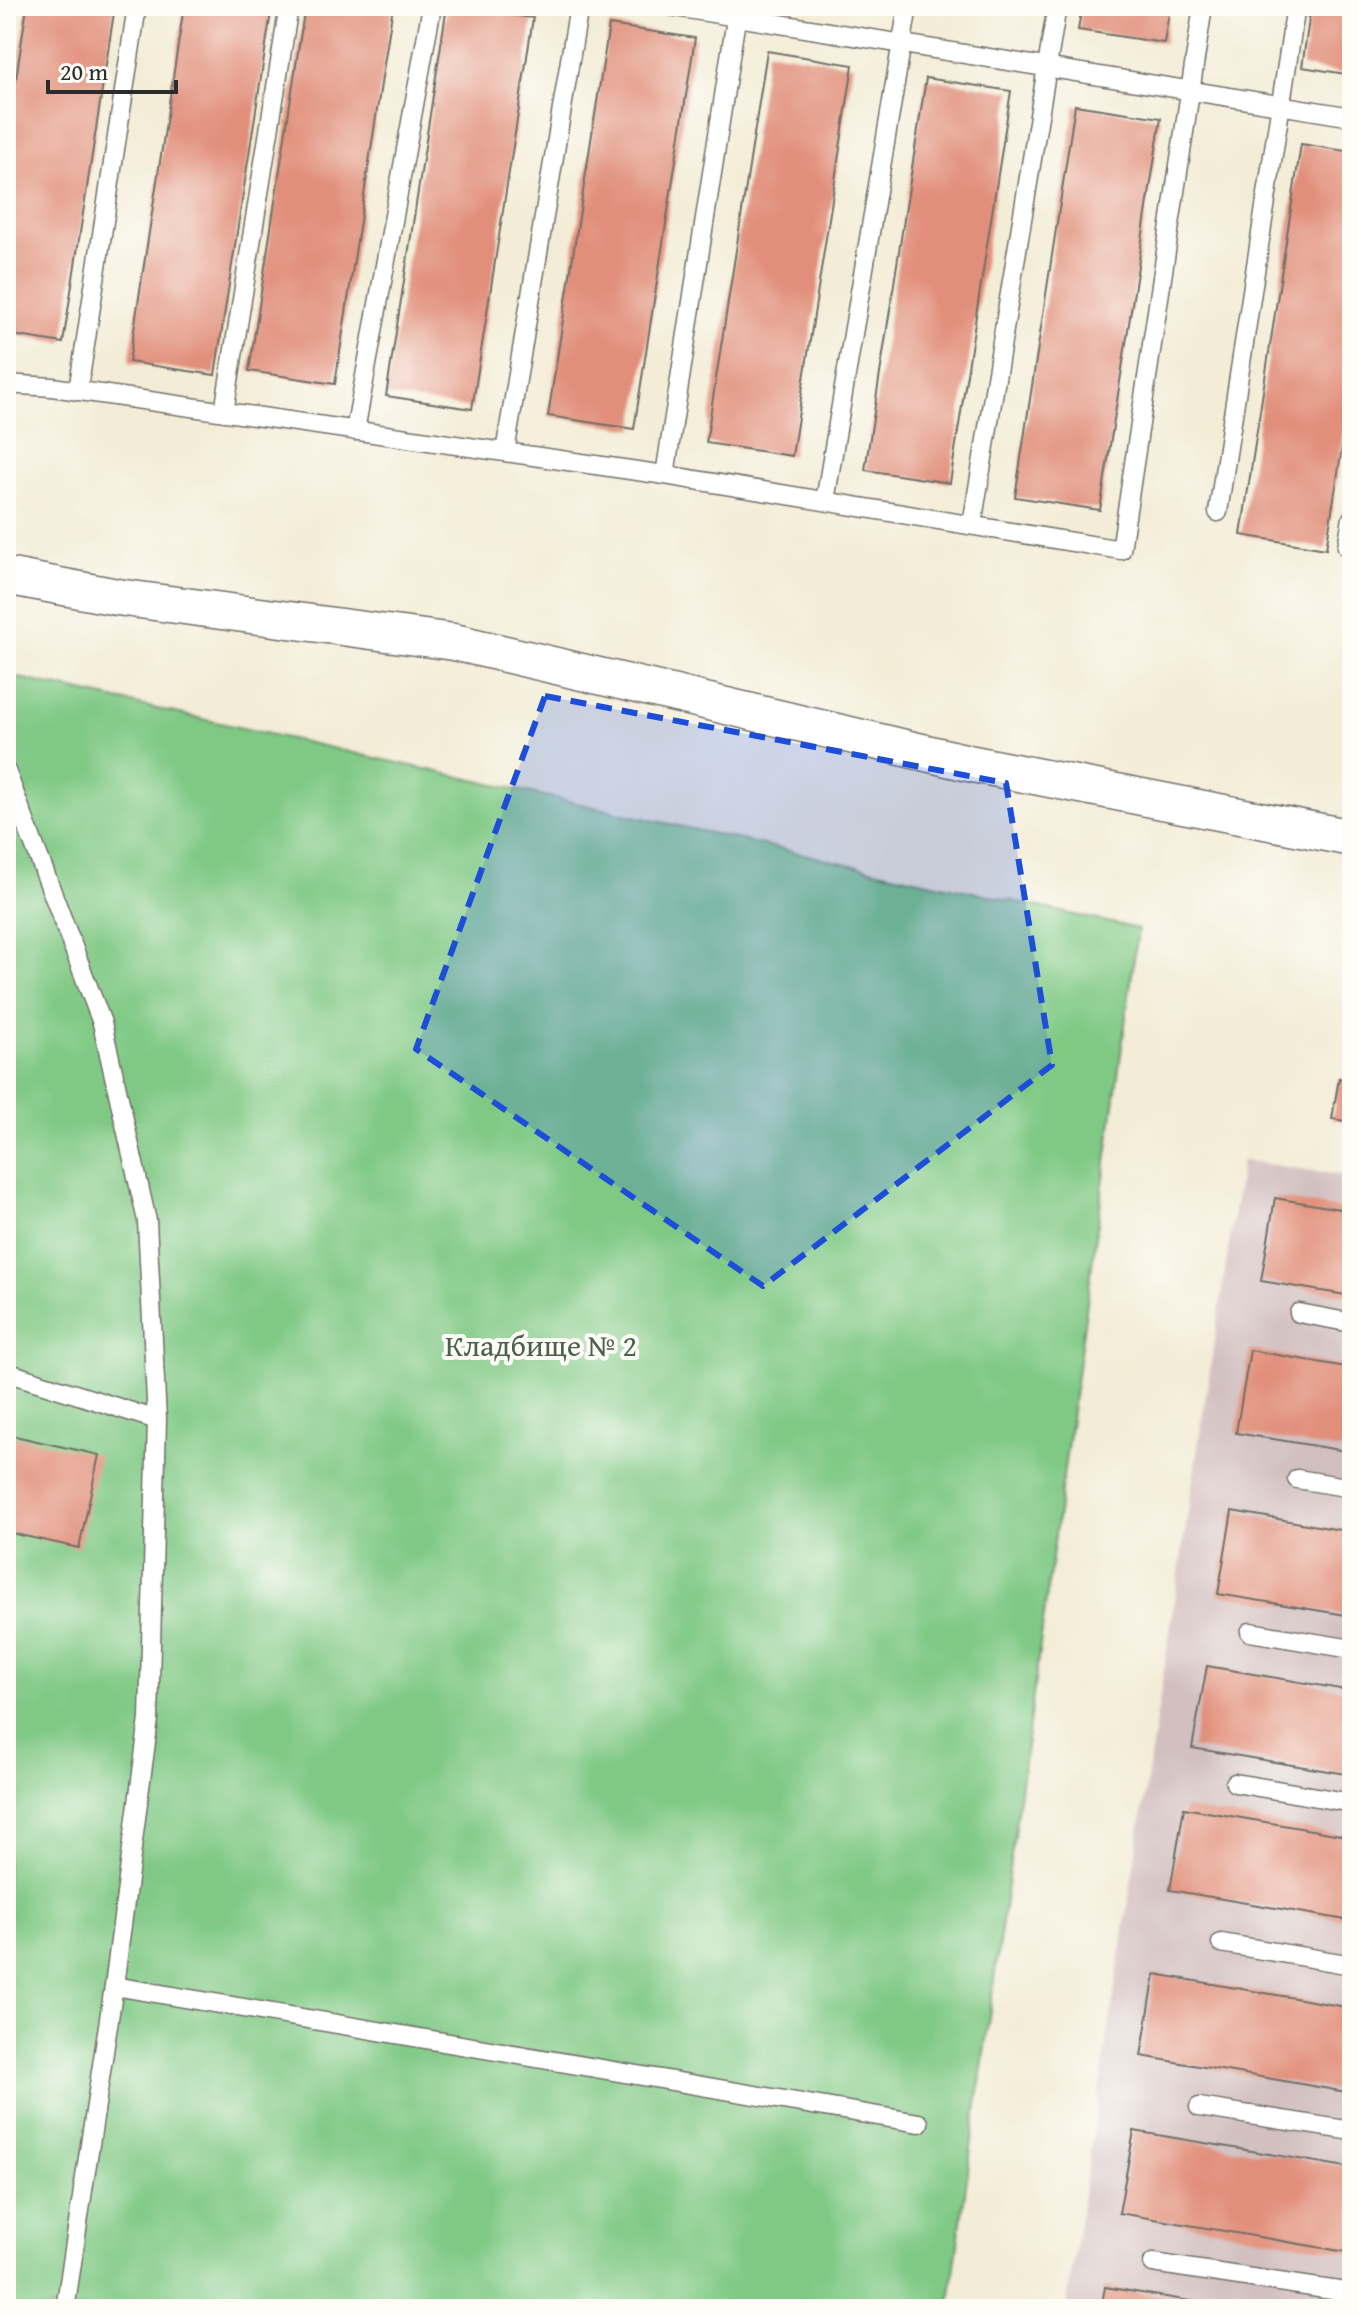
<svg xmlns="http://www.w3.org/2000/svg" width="1358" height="2315" viewBox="0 0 1358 2315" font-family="'Gentium Book Plus',serif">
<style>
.industrial{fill:#d2bfc0}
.green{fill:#80c985;stroke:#567a58;stroke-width:2}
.building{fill:#e18f7a}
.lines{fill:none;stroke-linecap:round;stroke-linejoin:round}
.lane-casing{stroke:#716f67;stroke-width:21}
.street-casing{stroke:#716f67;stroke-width:39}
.lane{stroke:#fff;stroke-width:18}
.street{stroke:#fff;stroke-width:36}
.marked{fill:#1d4ed8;fill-opacity:0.2;stroke:#1d4ed8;stroke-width:6;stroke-dasharray:16 10;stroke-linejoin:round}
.labels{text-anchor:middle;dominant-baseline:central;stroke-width:8;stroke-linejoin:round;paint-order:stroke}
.park-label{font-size:30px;fill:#49624a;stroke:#fdfcf7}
</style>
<rect width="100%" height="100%" fill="#fdfcf7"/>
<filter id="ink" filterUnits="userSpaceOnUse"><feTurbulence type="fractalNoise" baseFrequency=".0125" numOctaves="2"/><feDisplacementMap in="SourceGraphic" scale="16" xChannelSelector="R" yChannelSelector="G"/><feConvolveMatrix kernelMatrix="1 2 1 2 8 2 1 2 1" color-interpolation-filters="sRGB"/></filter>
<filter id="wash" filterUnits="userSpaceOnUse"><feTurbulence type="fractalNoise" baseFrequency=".006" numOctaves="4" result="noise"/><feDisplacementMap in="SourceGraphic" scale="32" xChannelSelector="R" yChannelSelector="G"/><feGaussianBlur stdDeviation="1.8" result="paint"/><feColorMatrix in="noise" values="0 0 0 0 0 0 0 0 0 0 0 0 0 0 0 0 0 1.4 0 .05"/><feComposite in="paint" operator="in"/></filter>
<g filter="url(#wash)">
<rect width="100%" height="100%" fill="#f3ecd6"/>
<path class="industrial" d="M1242,1160l110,17v1132h-286z"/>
<path class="green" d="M6,675l1132,254 -189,1380h-943z"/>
<g id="blocks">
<path class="building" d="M27,6h88l-52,337 -57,-9v-189z
M184,6h88l-57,369 -86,-13z
M305,6h88l-58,378 -86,-13z
M447,6l86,12 -61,391 -86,-13z
M1082,6h88l-6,37 -86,-13z
M1311,6h41v69l-50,-8z
M609,25l86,13 -61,391 -86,-13z
M767,51l86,14 -61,391 -86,-13z
M926,78l85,13 -61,392 -85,-13z
M1075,105l86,13 -61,392 -85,-13z
M1301,144l51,8v232l-26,165 -85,-14z
M1339,1078l13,3v41l-20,-3z
M1275,1198l77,13v85l-91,-15z
M1250,1350l102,18v84l-116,-19z
M6,1434l93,21 -20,93 -73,-16z
M1232,1511l120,21v84l-134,-22z
M1207,1666l145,25v84l-160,-27z
M1184,1808l168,29v84l-182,-31z
M1155,1974l197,34v85l-211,-37z
M1134,2131l218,37v85l-233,-40z
M1105,2287l122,20v2h-126z"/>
</g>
</g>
<g filter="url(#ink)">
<use href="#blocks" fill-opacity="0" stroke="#716f67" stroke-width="2"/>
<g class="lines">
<defs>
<path id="lane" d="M669,6l683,111
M6,384l46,3 613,88 456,75 82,-544
M78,391l59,-385
M224,412l65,-406
M355,431l77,-425
M505,452l74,-446
M665,475l73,-469
M825,501l83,-495
M1218,512l78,-506
M972,525l85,-519
M1347,547l5,-29
M6,771l96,252 45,198 10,199 -151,-48
M1299,1313l53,10
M1297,1479l55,9
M1250,1632l102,17
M1235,1783l117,20
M1221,1943l131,22
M114,1986l805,137
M1199,2107l153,24
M1153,2263l199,30
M65,2309l49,-323 35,-267 8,-299"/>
<path id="street" d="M6,576l111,21 337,45 519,122 379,74"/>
</defs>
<use href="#lane" class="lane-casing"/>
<use href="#street" class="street-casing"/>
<use href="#lane" class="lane"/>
<use href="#street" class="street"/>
</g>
</g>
<path class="marked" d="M545,696l461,87 46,282 -289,221 -347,-237z"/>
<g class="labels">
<g class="park-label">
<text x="541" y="1345">Кладбище № 2</text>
</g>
</g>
<rect width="1358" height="2315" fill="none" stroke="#fdfcf7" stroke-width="32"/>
<path d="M48 80v12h128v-12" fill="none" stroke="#2b2b2b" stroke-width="4"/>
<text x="60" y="80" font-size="24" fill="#2b2b2b" stroke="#fdfcf7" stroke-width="6" paint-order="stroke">20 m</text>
</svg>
